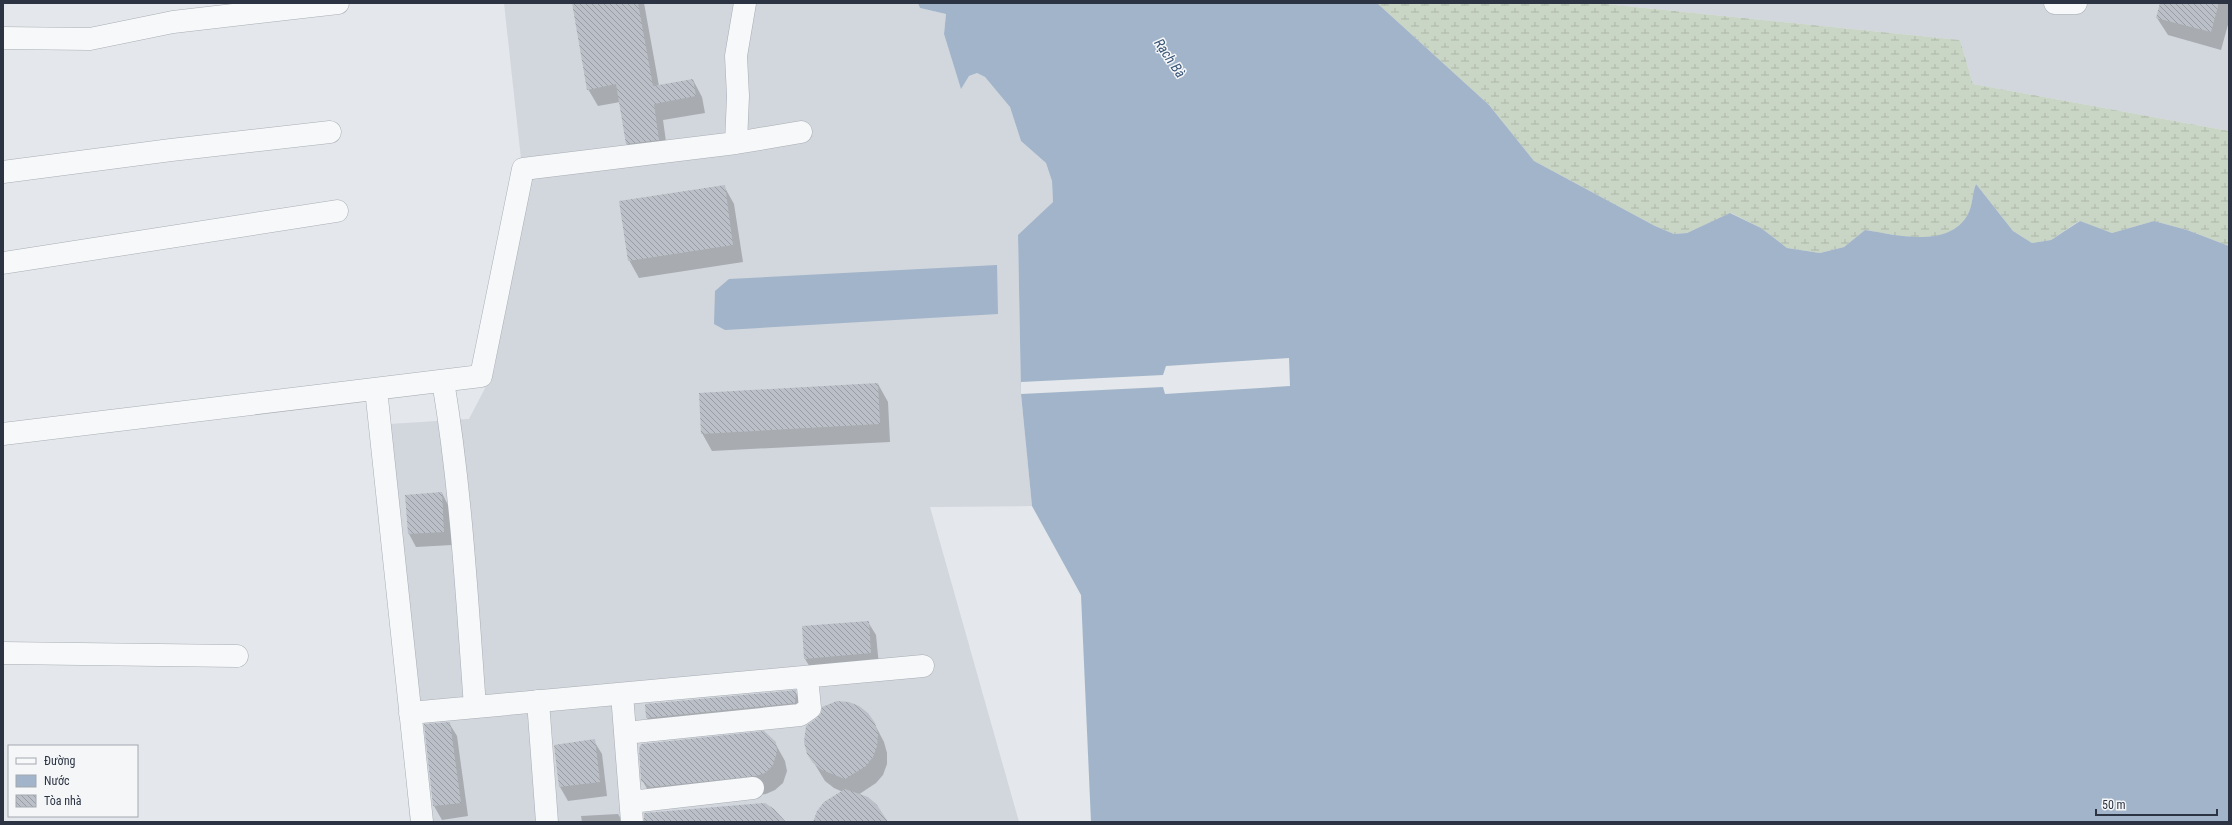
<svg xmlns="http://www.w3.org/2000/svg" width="2232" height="825" viewBox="0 0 2232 825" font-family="'Roboto Condensed',sans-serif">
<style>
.built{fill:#d2d6dd}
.wetland{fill:url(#wetland-marsh)}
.water{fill:#a1b4c9}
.pier{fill:#e4e7eb}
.shadow{fill:#0003}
.building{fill:url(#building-back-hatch)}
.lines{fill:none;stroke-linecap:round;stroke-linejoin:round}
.minor-casing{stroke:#a9aeb5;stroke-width:23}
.minor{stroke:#f7f8f9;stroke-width:22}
.labels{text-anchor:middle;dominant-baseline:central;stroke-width:3;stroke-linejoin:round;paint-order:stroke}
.water-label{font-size:14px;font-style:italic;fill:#375375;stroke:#f4f6f8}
</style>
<defs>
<pattern id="wetland-marsh" width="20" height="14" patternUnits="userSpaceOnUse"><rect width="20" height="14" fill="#c9d5c5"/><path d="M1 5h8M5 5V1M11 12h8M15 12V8" fill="none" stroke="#adb7aa"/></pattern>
<pattern id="building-back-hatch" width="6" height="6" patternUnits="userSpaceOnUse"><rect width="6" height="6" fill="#bbc0c8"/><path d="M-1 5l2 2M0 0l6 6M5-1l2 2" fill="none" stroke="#989da4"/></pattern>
</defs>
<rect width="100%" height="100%" fill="#e4e7eb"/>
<path class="built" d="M504,3h414l2,5 26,6 -2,20 17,54 8,-12 8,-3 8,4 25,30 11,34 25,22 6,18 1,21 -35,34 3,159 11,111 -102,1 89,315h-609l-36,-397 95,-6 25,-48 30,-185z
M1596,3h633v128l-256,-47 -13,-44z"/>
<path class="wetland" d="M1377,3h219l364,37 13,44 256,47v115l-42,-16 -33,-9 -42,12 -33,-12 -28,19 -19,3 -19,-12 -37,-47c-4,10 -3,22 -8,30 -20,36 -70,21 -103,16l-21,17 -24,6 -33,-5 -26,-20 -30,-15 -44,20 -13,1 -19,-8 -121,-65 -45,-56z"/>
<path class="water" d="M918,3h459l112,102 45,56 121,65 19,8 13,-1 43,-20 31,15 26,20 33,5 24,-6 21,-17c32,5 84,19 103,-16 5,-9 4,-21 8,-30l37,47 19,12 19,-3 29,-19 32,12 42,-12 33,9 42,16v576h-1138l-10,-227 -49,-89 -11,-112 -3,-159 35,-33 -1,-21 -6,-18 -25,-22 -11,-34 -25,-30 -8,-4 -8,3 -8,13 -17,-55 2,-20 -26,-6z
M997,265l1,49 -273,16 -11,-6 1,-33 14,-12z"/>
<path class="pier" d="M1289,358l1,28 -125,8 -2,-7 -142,7v-12l142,-7 3,-9z"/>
<path class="shadow" d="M573,3h71l15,83 34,-6 9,17 3,16 -42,7 5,36 -32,4 -9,-16 -7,-42 -22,4 -10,-17z
M2161,3h68v18l-8,29 -53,-15 -11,-17z
M724,186l10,18 9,58 -104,16 -10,-18z
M878,384l10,18 2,40 -178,9 -10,-18z
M442,493l7,14 3,38 -36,2 -7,-13z
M868,622l8,13 3,31 -66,6 -8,-13z
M795,691l8,14 -148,26 -8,-13 -1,-13z
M449,723l8,13 11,80 -26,4 -8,-14 -9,-81z
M874,723l10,19 3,11v11l-4,11 -7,8 -18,12 28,27h-72l29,-30 -9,-4 -9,-7 -17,-28z
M594,741l8,13 5,42 -39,5 -8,-14 -5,-41z
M775,743l10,18 2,10 -4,12 -8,7 -9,4 -104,11 -9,-6 -11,-19z
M618,814l5,8h-41l-1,-6z"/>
<path class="building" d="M572,3h66l15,83 40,-7 3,17 -42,8 5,36 -33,4 -10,-60 -29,6z
M2160,3h59l-8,29 -55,-14z
M725,185l8,60 -105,16 -9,-60z
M878,383l2,41 -179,10 -2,-41z
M442,492l2,40 -36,2 -3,-39z
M869,621l2,32 -67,6 -2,-33z
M796,690l-1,13 -149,15 -1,-14z
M837,701l12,1 10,4 9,7 7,10 3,11 -1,12 -4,11 -7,9 -21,13 -23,-9 -9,-7 -6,-9 -3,-12 2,-16 11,-8 4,-5 1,-6z
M450,722l11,81 -28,3 -9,-82z
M764,731l12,11 1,10 -4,13 -8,8 -9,3 -105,11 -10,-6 -2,-32 2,-5z
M595,739l5,43 -41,5 -5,-42z
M845,789l23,8 9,8 11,17h-75l4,-11 7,-9z
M765,803l9,6 12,13h-142v-9z"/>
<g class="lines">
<defs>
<path id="minor" d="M2055,3h21
M3,38l87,1 83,-17 165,-19
M736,143l2,-47 -2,-40 9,-53
M3,172l168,-22 159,-18
M3,263l334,-52
M443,381c18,108 24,217 32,326
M376,389l46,433
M3,434l478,-58 42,-207 213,-26 65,-11
M3,653l234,3
M622,694l10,128
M538,701l9,121
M410,713l513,-47
M625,733l175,-18 10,-7 -3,-31
M631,802l122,-14"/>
</defs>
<use href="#minor" class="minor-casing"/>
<use href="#minor" class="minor"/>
</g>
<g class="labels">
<g class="water-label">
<text transform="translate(1170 58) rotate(56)">Rạch Bà</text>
</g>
</g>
<rect width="2232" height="825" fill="none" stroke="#2c3443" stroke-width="8"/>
<rect x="8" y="745" width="130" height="72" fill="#f4f6f8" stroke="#a4a8b0"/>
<rect x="16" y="758" width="20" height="6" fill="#f7f8f9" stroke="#a4a8b0"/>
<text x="44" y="765" font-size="12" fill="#2c3443">Đường</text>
<rect x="16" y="775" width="20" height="12" fill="#a1b4c9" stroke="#a4a8b0"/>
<text x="44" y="785" font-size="12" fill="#2c3443">Nước</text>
<rect x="16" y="795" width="20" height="12" fill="url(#building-back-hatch)" stroke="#a4a8b0"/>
<text x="44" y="805" font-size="12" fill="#2c3443">Tòa nhà</text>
<path d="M2096 809v6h121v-6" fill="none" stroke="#2c3443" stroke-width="2"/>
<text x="2102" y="809" font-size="12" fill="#2c3443" stroke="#f4f6f8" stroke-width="3" paint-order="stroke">50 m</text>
</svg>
